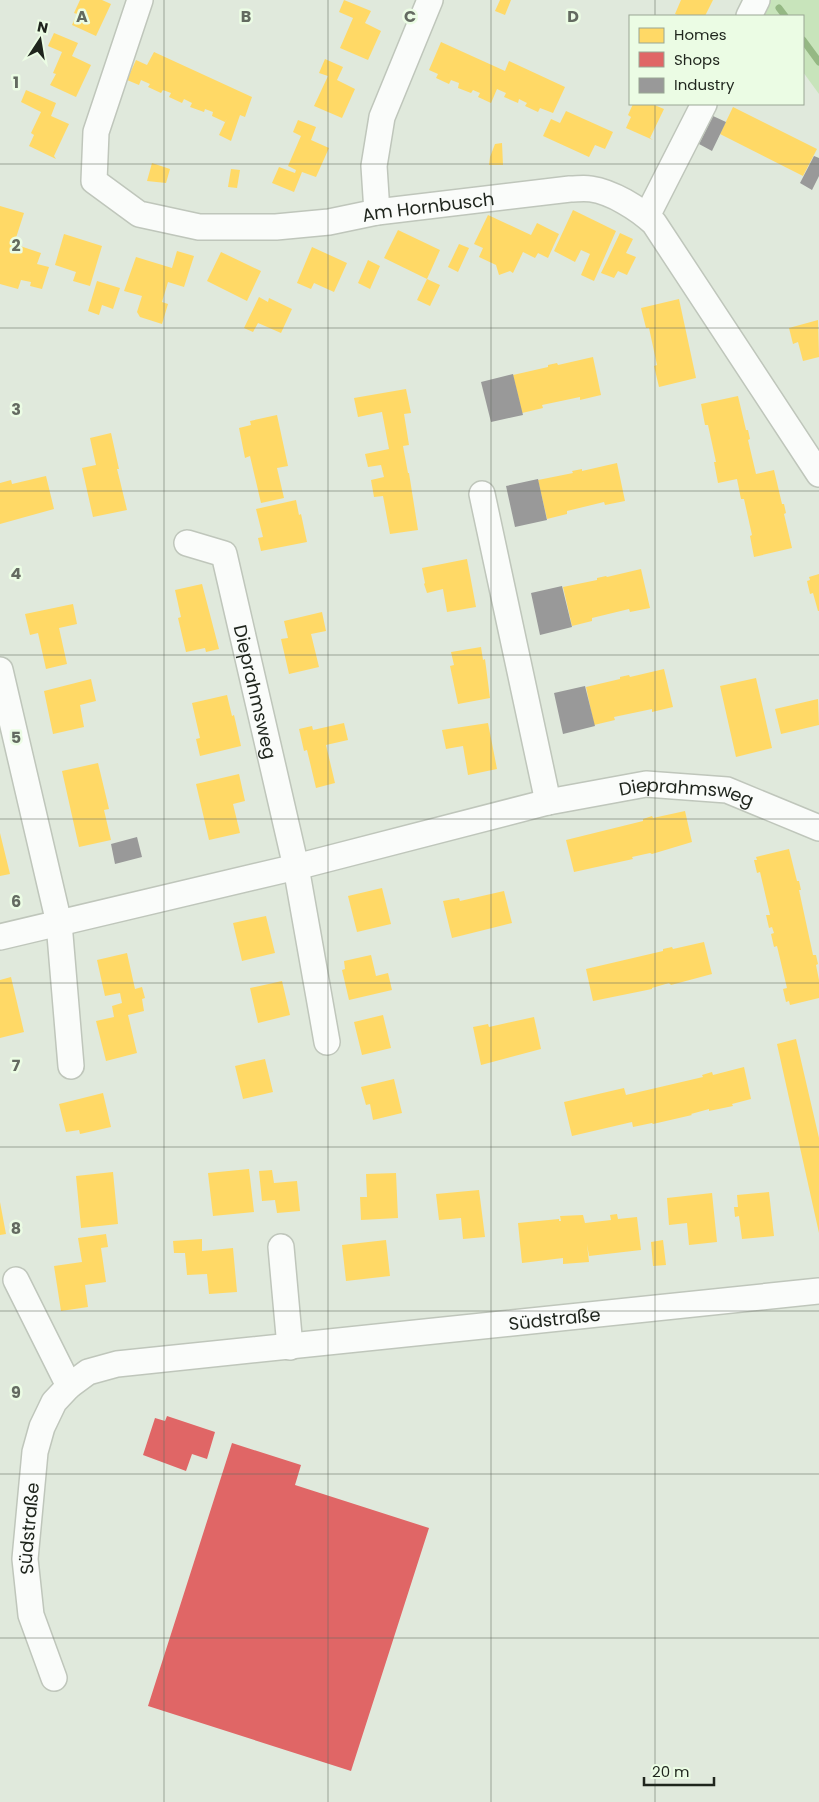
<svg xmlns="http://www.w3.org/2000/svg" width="819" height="1802" viewBox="0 0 819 1802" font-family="Poppins,sans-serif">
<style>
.green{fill:#c8e4bb}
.homes{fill:#ffd966}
.shops{fill:#e06666}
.industry{fill:#999}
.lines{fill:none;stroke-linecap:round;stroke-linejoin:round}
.stream{stroke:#95b884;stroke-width:7}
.minor-casing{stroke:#bfc6bb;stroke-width:28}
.minor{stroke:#fafcfa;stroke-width:25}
.grid{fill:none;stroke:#636a60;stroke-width:1;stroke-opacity:0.55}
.labels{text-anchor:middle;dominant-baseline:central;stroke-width:5;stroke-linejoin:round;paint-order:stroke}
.street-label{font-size:18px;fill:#1f251d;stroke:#ebfce4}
.grid-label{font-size:16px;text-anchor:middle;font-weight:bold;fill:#636a60;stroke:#ebfce4;stroke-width:5;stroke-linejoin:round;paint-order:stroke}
</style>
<rect width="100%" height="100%" fill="#e0e9dc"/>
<path class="green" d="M761,0h58v94l-16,-22v-56h-40z"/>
<path class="homes" d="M80,0h22l9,4 -15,32 -24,-11 5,-11 -3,-1z
M344,0l27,11 -6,12 16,8 -13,29 -28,-12 13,-30 -14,-6z
M500,0h11l-6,15 -10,-4z
M681,0h32l-8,16h-25l-5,-2z
M54,33l24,10 -6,13 19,9 -15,32 -26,-12 6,-11 -3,-1 9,-21 -14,-6z
M441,42l64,29 4,-10 56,26 -12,26 -13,-5 -2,4 -13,-6 2,-3 -8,-4 -1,4 -14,-6 2,-4 -9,-4 -6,14 -13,-6 2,-4 -7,-3 -2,3 -13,-5 1,-5 -8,-3 -2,4 -13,-6 2,-4 -9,-4z
M154,52l98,45 -7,20 -5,-2 -9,26 -12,-6 8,-17 -2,4 -13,-6 1,-4 -8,-3 -1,3 -14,-5 2,-4 -8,-4 -2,4 -13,-6 2,-4 -8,-3 -2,3 -13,-6 2,-3 -9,-4 -2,5 -12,-5 9,-20 11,5z
M325,59l18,8 -6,13 18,9 -13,29 -28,-12 14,-30 -9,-3z
M26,90l30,13 -5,13 18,8 -15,32 2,3 -27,-13 5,-11 -3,-2 10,-21 -20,-10z
M633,104h19l12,5 -14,29 3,2 -27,-12 5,-11 -3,-2z
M733,107l84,42 -14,27 -83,-42z
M566,111l47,21 -8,17 -10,-4 -6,12 -46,-21 8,-17 9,4z
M298,120l18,7 -5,13 18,8 -13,29 -14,-5 -8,20 -22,-9 7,-16 16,6 1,-3 -8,-4 13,-30 -8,-4z
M502,143l1,22h-14l1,-8 5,-13z
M152,163l18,6 -4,14 -19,-2z
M231,169l9,1 -3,18 -9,-1z
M0,206l24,7 -10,31 27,9 -4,11 12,3 -7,22 -12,-3 1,-4 -10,-2 -3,9 -18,-5z
M573,210l43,21 -22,50 -13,-6 9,-21 -9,-4 -6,12 -21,-11z
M488,215l43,20 6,-12 22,11 -11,24 -10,-5 -3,5 -12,-6 -10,21 -3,-2 -11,4 -3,-10 -17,-8 4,-9 -9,-4z
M398,230l42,20 -13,29 -43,-21z
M620,233l13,6 -7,14 10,4 -9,18 -9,-4 -4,7 -13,-5z
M64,234l38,12 -12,40 -17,-5 3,-9 -21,-7z
M459,244l10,4 -11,24 -10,-5z
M312,247l35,16 -13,29 -20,-9 -3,6 -14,-6z
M177,251l17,5 -10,31 -16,-5 -6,20 6,2 -6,20 -22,-7 -3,-5 5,-16 -18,-5 12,-34 36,11z
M221,252l40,19 -14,30 -40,-20z
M368,260l12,6 -10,23 -12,-6z
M427,279l13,6 -10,21 -13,-6z
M97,281l23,7 -7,21 -11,-4 -3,10 -11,-4z
M259,297l9,5 1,-4 23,11 -11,24 -23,-10 -5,9 -9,-4z
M679,299l17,79 -37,9 -5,-21 3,-1 -8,-37h-3l-5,-20z
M818,320l1,37 -16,4 -5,-19 -5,2 -4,-16z
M593,357l8,38 -21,5v-3l-38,8 1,3 -21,5 -9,-38 35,-8v-2l9,-2 1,2z
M406,389l5,24 -7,1 5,31 -6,1 5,27h1l9,57 -28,4 -7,-38 -9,1 -3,-17 13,-3 -3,-12 -13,2 -3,-13 24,-5 -7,-37 -24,5 -4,-19z
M738,396l8,34h2l2,9 -2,1 8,34 18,-4 8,34h2l2,9 -2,1 8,34 -38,9 -4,-21 2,-1 -8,-36h-3l-4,-20 -19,4 -4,-21h2l-8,-37h-3l-4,-21z
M277,415l11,51 -11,2 7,30 -23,5 -11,-47 -5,2 -6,-30 12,-3 -1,-4z
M111,433l8,36h-2l3,12 7,29 -34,7 -11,-49 14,-3 -6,-27z
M617,463l8,38 -20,4 -1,-3 -37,9v3l-20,5 -9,-39 35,-7 -1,-2 10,-2v2z
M46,476l8,33 -54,15v-41l11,-3 1,4z
M296,500l3,15 2,-1 6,28 -46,9 -3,-13 5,-1 -7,-28z
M467,559l9,48 -29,5 -4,-23 -16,4 -3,-9 1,-1 -3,-15z
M641,569l9,39 -20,4 -1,-3 -37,9v3l-20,5 -9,-39 34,-7v-2l9,-2 1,1z
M819,574v37h-1l-5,-18 -3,1 -3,-13 3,-1 -1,-3z
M202,584l17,65 -13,3 -1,-4 -19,4 -8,-34 3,-1 -6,-27z
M73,604l4,20 -18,4 8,36 -21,5 -8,-36 -8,2 -5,-21z
M322,612l4,19 -15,3 8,33 -30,7 -8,-35 7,-1 -4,-17z
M481,647l2,13 2,-1 5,39 -32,6 -8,-38 4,-1 -3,-13z
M664,669l9,38 -21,5v-3l-38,8 1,3 -21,5 -8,-38 34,-8v-2l9,-2 1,2z
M756,678l16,70 -36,9 -16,-71z
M91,679l5,22 -16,4 4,22 -31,7 -9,-43z
M227,695l5,21 2,-1 7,31 -41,10 -4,-17 4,-1 -8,-35z
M818,699l1,26 -38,9 -6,-25z
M344,723l4,17 -22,5 9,38 -19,5 -9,-38 -3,1 -5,-22 13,-3 1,4z
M488,723l9,46 -29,6 -5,-29 -17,3 -4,-19z
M98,763l11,46 -5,1 7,30 -32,7 -17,-76z
M239,774l6,27 -12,3 7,29 -31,7 -13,-56z
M685,811l7,31 -40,12 -2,-1 -18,4 1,2 -59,13 -8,-32 77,-19v-2l9,-3 1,2z
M0,833l10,41 -10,2z
M789,849l8,32h2l2,9h-2l14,65h3l2,9 -2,1 3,15v18l-29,7 -1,-4 -3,1 -3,-13 4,-1 -10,-42 -3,1 -3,-13 3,-1 -2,-6 -3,1 -3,-13h4l-10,-43 -3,1 -3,-13h3l-1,-3z
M382,888l9,36 -34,8 -9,-36z
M504,891l8,32 -60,15 -9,-37 16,-3 1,3z
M266,916l9,37 -33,8 -9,-38z
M704,942l8,32 -41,11 -2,-2 -17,5v1l-59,12 -7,-32 77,-18v-2l9,-2 1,2z
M127,953l8,36 7,-2 3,11 -3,1 2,12 -16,4 9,38 -31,8 -10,-40 18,-4 -2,-11 10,-3 -2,-10 -15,3 -8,-36z
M371,955l5,21 12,-3 4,17 -43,10 -7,-30 3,-1 -1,-8z
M11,977l13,55 -24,6v-58z
M282,981l8,34 -32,8 -8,-35z
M383,1015l8,33 -29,7 -8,-33z
M534,1017l7,32 -60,16 -8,-38 15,-3 1,3z
M796,1039l23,99v95l-42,-189z
M265,1059l8,33 -30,7 -8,-33z
M744,1067l7,32 -19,5 1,2 -24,5v-2l-18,5 1,1 -39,9 -1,-1 -19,4 -1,-5 -60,14 -8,-34 60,-14 2,7 77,-18 -1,-2 10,-3 1,3z
M394,1079l8,34 -29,7 -3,-16 -4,1 -5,-18z
M103,1093l8,34 -31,7 -1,-4 -13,2 -7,-28z
M249,1169l5,43 -41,4 -5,-43z
M272,1170l2,13 23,-2 3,30 -23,2 -2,-13 -13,1 -3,-30z
M113,1172l5,52 -37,4 -5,-52z
M396,1173l2,45 -37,2 -1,-23h7l-1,-23z
M479,1190l6,47 -22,2 -2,-21 -22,2 -3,-26z
M769,1192l5,44 -32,3 -3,-23 -4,1 -1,-10h4l-1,-12z
M712,1193l5,49 -28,3 -2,-22 -18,2 -2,-27z
M0,1202l6,32 -6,1z
M617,1214l1,5 19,-2 4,33 -52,6 -2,-12 2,18 -26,2v-6l-41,5 -4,-40 41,-4v2h2l-1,-5 23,-1 2,8 26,-3 -1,-5z
M106,1234l2,13 -7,1 5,34 -21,3 3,22 -27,4 -7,-45 28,-4 -4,-24z
M202,1239v12l31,-3 4,44 -28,2 -2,-20 -20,1 -2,-22h-11l-1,-12z
M386,1240l4,36 -44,5 -4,-36z
M663,1240l3,25 -13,1 -2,-24z"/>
<path class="shops" d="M167,1416l48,16 -8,27 -15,-5 -6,17 -43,-16 12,-37 10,3z
M232,1443l69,22 -6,20 134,43 -78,243 -203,-65z"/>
<path class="industry" d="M713,116l13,6 -14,29 -13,-7z
M814,156l5,2v18l-7,14 -12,-7z
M513,374l10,41 -32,7 -10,-40z
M538,479l9,41 -32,7 -9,-41z
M562,586l10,41 -32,8 -9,-42z
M585,686l10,40 -32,8 -9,-41z
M137,837l5,20 -27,7 -4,-20z"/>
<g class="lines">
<path class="stream" d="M779,8l6,8
M803,40l16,22"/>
<defs>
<g id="minor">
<path id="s1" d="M140,0l-44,132 -2,49 45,33 60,13h77l53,-5 48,-10 193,-23c7,0 14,-1 21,0 21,3 47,19 63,34l165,251"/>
<path d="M749,16l8,-16"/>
<path d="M377,212l-3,-46 8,-49 48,-117"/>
<path d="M647,216l57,-112"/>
<path d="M482,494l66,308"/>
<path id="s2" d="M187,543l37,11 72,313 31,175"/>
<path d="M0,670l59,253 12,143"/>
<path id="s3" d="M0,937l296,-70 252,-65 98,-18 81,6 92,38"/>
<path d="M281,1247l9,100"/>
<path d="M16,1280l53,106"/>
<path id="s4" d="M54,1678l-23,-63 -6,-56 10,-107 7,-25 12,-25 15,-16 19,-14 29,-8 702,-73"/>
</g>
</defs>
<use href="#minor" class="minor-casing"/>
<use href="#minor" class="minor"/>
</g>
<path class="grid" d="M164,0v1802M328,0v1802M491,0v1802M655,0v16M655,104v1698M0,164h819M0,328h819M0,491h819M0,655h819M0,819h819M0,983h819M0,1147h819M0,1311h819M0,1474h819M0,1638h819"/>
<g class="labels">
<g class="street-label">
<text stroke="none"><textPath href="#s1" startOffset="536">Am Hornbusch</textPath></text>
<text stroke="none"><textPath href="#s2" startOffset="180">Dieprahmsweg</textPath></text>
<text stroke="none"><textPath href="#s3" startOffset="705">Dieprahmsweg</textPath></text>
<text stroke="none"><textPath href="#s4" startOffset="800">Südstraße</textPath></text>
<text stroke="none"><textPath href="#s4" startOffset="154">Südstraße</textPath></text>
</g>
</g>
<g class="grid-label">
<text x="82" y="22">A</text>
<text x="246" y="22">B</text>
<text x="410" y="22">C</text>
<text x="573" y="22">D</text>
<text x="16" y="88">1</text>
<text x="16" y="251">2</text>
<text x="16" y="415">3</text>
<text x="16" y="579">4</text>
<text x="16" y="743">5</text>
<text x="16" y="907">6</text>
<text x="16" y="1071">7</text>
<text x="16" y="1234">8</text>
<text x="16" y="1398">9</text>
</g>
<rect x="629" y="15" width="175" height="90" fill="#ebfce4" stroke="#99a694"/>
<rect x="639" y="28" width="25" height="15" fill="#ffd966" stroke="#99a694"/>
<text x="674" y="40" font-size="15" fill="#1f251d">Homes</text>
<rect x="639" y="52" width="25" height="15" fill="#e06666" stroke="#99a694"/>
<text x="674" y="65" font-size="15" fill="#1f251d">Shops</text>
<rect x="639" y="78" width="25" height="15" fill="#999999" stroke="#99a694"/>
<text x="674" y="90" font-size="15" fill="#1f251d">Industry</text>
<g transform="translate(40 40) rotate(12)" stroke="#ebfce4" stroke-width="4" paint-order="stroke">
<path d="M0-4L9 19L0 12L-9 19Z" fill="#1f251d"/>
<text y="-8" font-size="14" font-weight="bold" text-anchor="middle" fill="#1f251d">N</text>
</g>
<path d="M644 1777v8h70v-8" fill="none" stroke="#1f251d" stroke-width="2.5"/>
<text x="652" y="1777" font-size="15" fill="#1f251d" stroke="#ebfce4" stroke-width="4" paint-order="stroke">20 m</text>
</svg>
